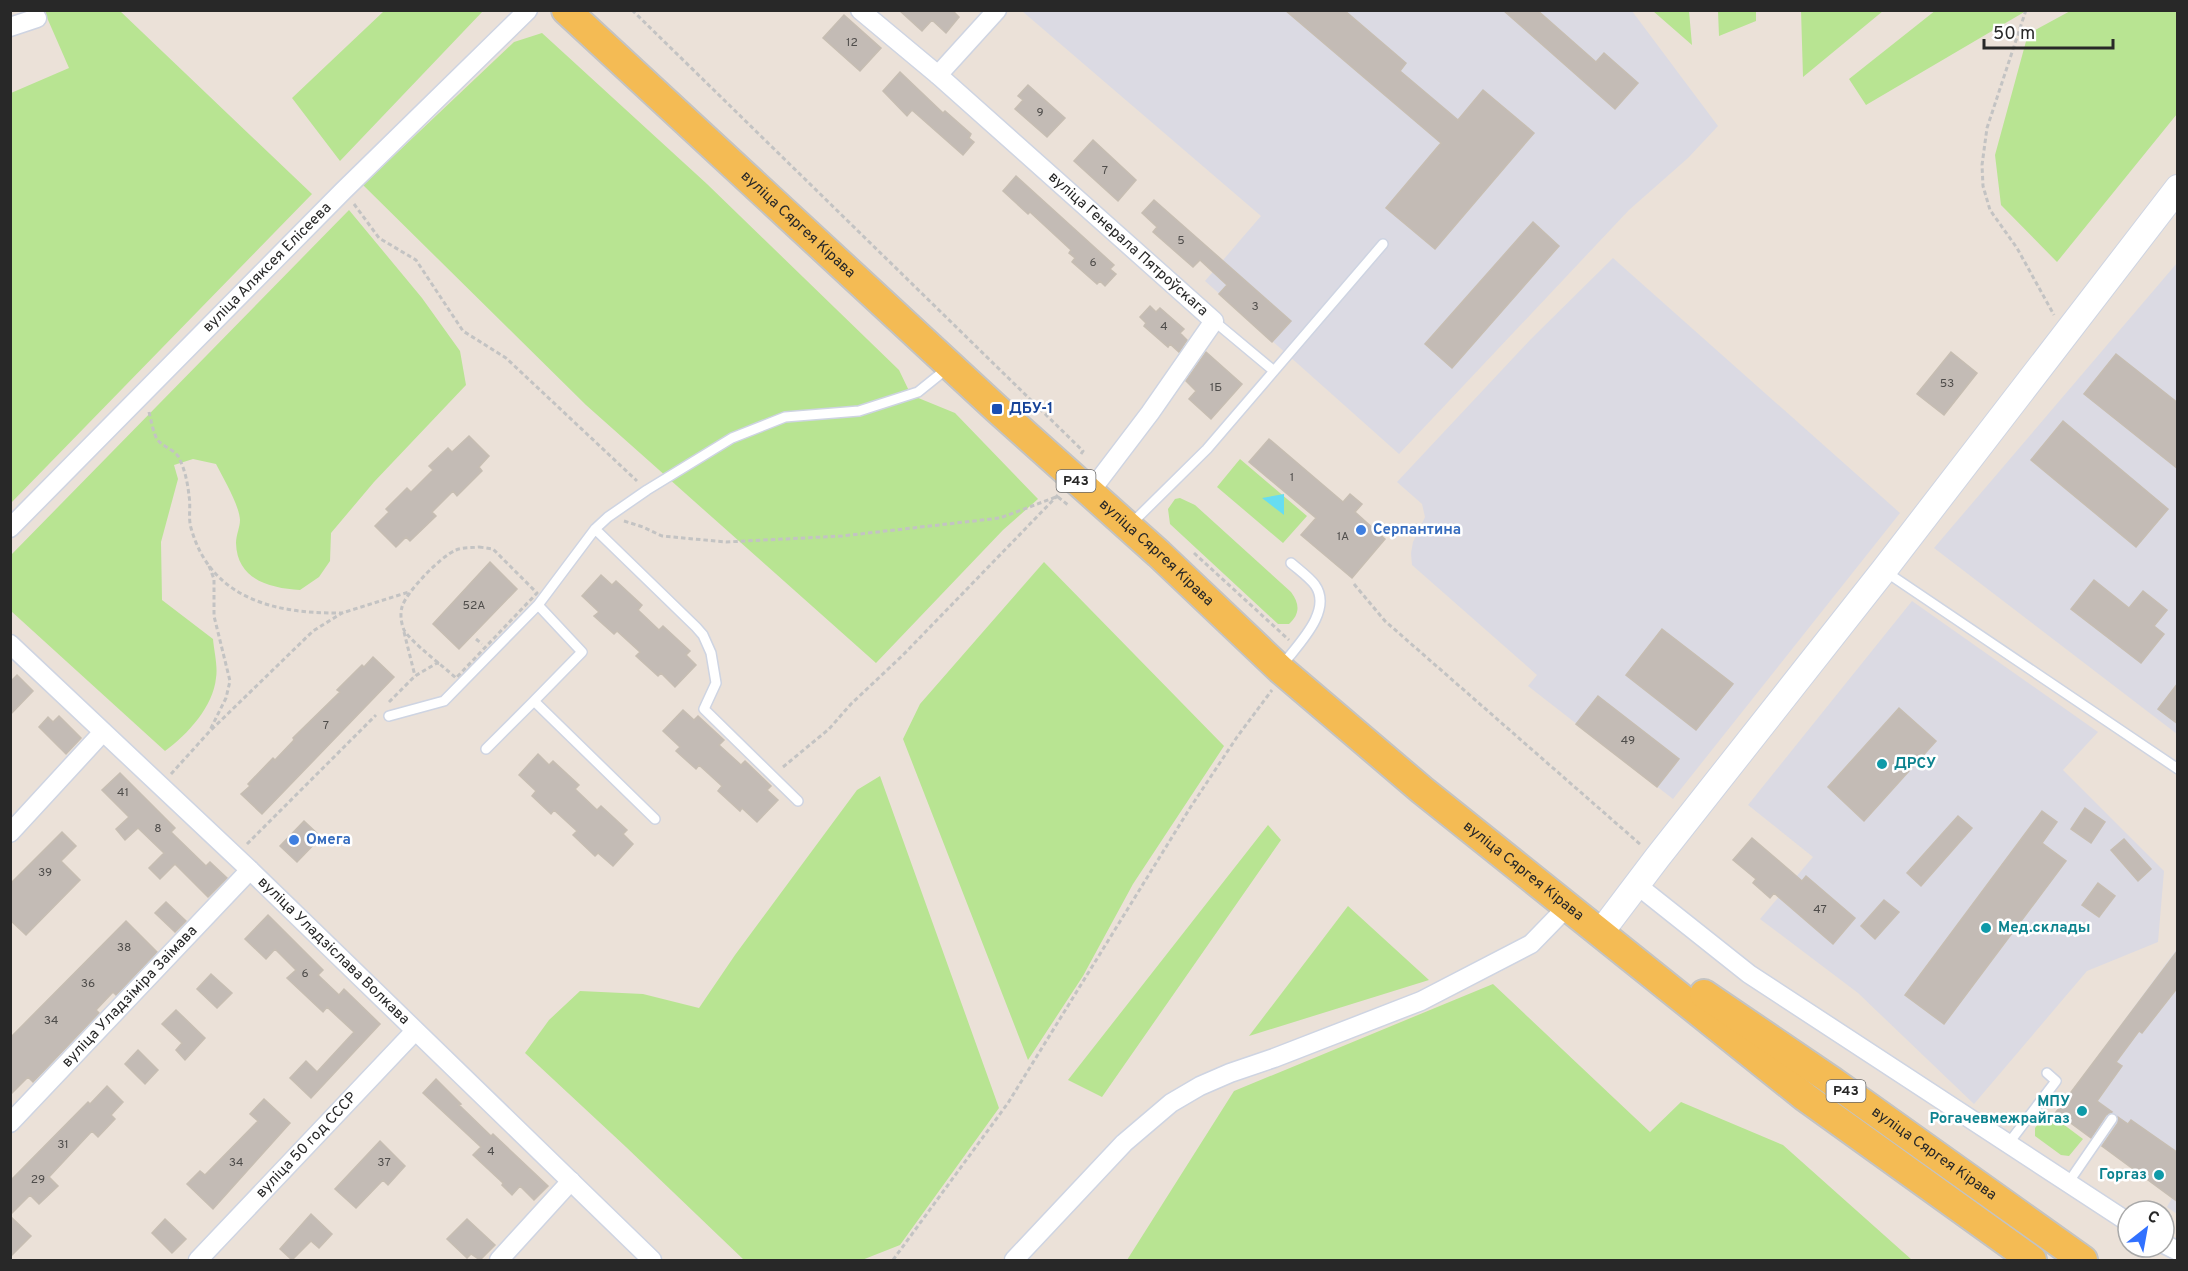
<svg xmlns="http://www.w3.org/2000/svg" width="2188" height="1271" font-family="Overpass,sans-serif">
	<rect width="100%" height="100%" fill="#ebe1d8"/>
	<!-- industrial -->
	<path fill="#dbdae3" d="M1022 11H1632L1718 126 1688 158 1629 210 1399 454 1205 281 1261 216Z
		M1613 258 1900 513 1673 799 1528 686 1537 675 1412 565 1411 553 1413 542 1425 517 1422 504 1397 482 1531 339Z
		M2177 263V734L1934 548Z
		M1912 601 2098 732 2063 770 2164 871 2158 942 2087 971 1974 1104 1858 993 1760 919 1813 857 1748 805Z
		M2177 949V1214L2167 1207 2172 1198 2056 1112Z"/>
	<!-- green -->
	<path fill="#b8e492" d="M49 10 120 11 312 194 11 503V93L69 68 45 13Z
		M1801 10H1883V11L1803 77Z
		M1936 10 2026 11 1866 105 1849 79Z
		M2072 10 2177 11V114L2057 262 2001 205 1995 155 2028 34Z
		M384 11H483L340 161 292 98Z
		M1653 11H1689L1692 45Z
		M1718 11H1756V21L1719 36Z
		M542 33 707 184 899 370 911 395 955 413 1038 499 1003 530 876 663 586 405 363 185 514 42Z
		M349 210 422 298 460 351 466 385 374 482 331 533 330 561 319 577 300 590C270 588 237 580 236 543 236 535 240 527 240 520 239 504 223 478 216 464L193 459 174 465 178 479 161 542 162 600 213 639C214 651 218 666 216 678 213 707 188 734 165 751L11 611V555Z
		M1240 459 1307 516 1283 543 1217 487Z
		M1180 498 1195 505 1291 592C1300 604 1300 614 1289 624H1278L1170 524 1168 509 1175 499Z
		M1044 562 1224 746 1133 884 1083 976 1028 1060 903 739 920 704Z
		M880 776 999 1108 900 1245 862 1260H744L626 1147 525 1053 549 1020 580 991 643 994 699 1008 735 955 857 790Z
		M1268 825 1281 840 1102 1097 1068 1080Z
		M1348 906 1429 980 1249 1036Z
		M1493 984 1650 1132 1681 1102 1783 1145 1912 1260H1127L1234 1091Z
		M2047 1112 2083 1139 2069 1156 2061 1155 2035 1136V1128Z"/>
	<!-- water -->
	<path fill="#67ddf1" d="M1284 494V515L1262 498Z"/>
	<!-- building -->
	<path fill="#c3bbb5" stroke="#c6bdb2" stroke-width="1.5" d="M899 10H952L959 17 946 33 932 20 922 31Z
		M1285 10H1344L1406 63 1400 71 1458 120 1483 90 1534 133 1435 249 1386 208 1441 143Z
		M1503 10H1537L1596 62 1604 53 1638 83 1615 109Z
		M844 15 881 48 860 71 823 38Z
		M900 72 943 113 945 111 971 134 969 138 974 142 963 155 912 110 907 116 883 91Z
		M1028 85 1065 118 1047 137 1015 109 1023 100 1018 96Z
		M1093 140 1136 180 1118 201 1074 161Z
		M1016 176 1114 265 1110 269 1116 274 1105 286 1100 281 1097 284 1072 262 1075 258 1069 253 1071 250 1030 212 1028 214 1003 191Z
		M1154 200 1291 321 1272 342 1219 294 1227 285 1200 260 1193 267 1153 232 1157 227 1142 213Z
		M1533 222 1559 246 1452 368 1425 344Z
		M1150 306 1156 312 1160 308 1184 329 1180 333 1187 340 1179 352 1170 344 1168 347 1144 326 1146 323 1140 317Z
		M1206 352 1242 384 1211 419 1189 399 1196 391 1186 381Z
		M1951 352 1977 373 1944 415 1917 394Z
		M2116 354 2178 403V469L2084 394Z
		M2063 421 2168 509 2136 547 2031 460Z
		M469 436 489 456 479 467 482 471 457 496 453 491 432 512 436 516 410 541 406 537 396 547 375 526 389 512 386 509 407 488 411 492 433 470 429 466 448 448 452 452Z
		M1269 439 1343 502 1350 494 1362 504 1355 512 1385 539 1352 578 1301 535 1316 518 1249 462Z
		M490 562 517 589 459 649 433 624Z
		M601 575 612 585 616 581 642 605 638 610 659 630 663 626 690 651 686 655 696 665 675 687 661 673 658 676 636 656 640 652 617 631 614 634 594 616 599 612 582 596Z
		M2094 580 2129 608 2143 591 2167 610 2154 626 2164 634 2141 663 2071 609Z
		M1662 629 1733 684 1696 730 1626 675Z
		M373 657 394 677 262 814 241 794 250 786 248 784 273 758 275 760 294 740 293 738 340 692 337 690 362 665 364 667Z
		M17 675 33 691 10 715V682Z
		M2178 683V724L2158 709Z
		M1598 696 1679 759 1657 787 1576 724Z
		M1899 708 1936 741 1864 821 1828 787Z
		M683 710 694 720 698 716 724 740 719 745 741 765 745 761 771 786 767 790 778 800 757 822 742 808 740 811 718 791 722 786 699 765 696 769 676 751 680 747 663 731Z
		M59 716 81 738 66 754 39 727 48 717 53 722Z
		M538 754 549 765 553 761 579 785 575 789 597 810 601 806 627 830 623 834 633 844 613 866 598 853 595 856 573 835 577 831 554 810 551 814 532 796 536 791 519 775Z
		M120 773 175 828 171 832 206 866 210 862 227 878 208 897 175 864 160 879 149 868 164 853 138 828 125 840 116 829 129 817 102 790Z
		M2085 808 2105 822 2091 843 2071 829Z
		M2042 811 2057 822 2042 843 2066 861 1944 1024 1905 995Z
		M1958 816 1972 828 1921 886 1907 873Z
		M304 821 321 837 297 862 280 846Z
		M62 832 76 846 61 861 80 880 26 935 10 920V884Z
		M1752 838 1802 881 1806 876 1855 918 1833 944 1774 893 1770 898 1753 883 1756 879 1733 860Z
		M2124 839 2151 869 2138 881 2111 850Z
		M2098 883 2115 896 2099 917 2082 905Z
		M1884 900 1899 912 1875 939 1861 926Z
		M166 902 186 921 175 932 155 913Z
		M268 915 323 970 318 975 339 995 344 989 380 1024 311 1098 290 1078 306 1061 317 1072 354 1032 327 1007 323 1012 287 978 296 970 275 949 266 959 245 939Z
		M126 921 157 952 116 995 113 992 96 1010 99 1013 33 1082 28 1077 10 1095V1038Z
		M2178 950V987L2142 1033 2139 1031 2116 1062 2122 1066 2097 1101 2112 1112 2106 1115 2091 1138 2056 1112Z
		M211 974 232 993 217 1008 197 989Z
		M176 1010 205 1038 185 1060 176 1050 182 1043 162 1024Z
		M138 1050 158 1070 145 1084 125 1064Z
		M436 1079 461 1104 459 1105 491 1136 493 1134 548 1186 534 1200 520 1186 512 1195 502 1185 503 1183 473 1155 481 1147 423 1093Z
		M107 1086 123 1102 111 1115 115 1119 98 1137 92 1131 49 1177 58 1186 39 1204 30 1195 10 1215V1181L88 1102 90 1104Z
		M264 1099 290 1123 213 1209 187 1184 200 1171 205 1175 258 1121 250 1114Z
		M2118 1117 2128 1124 2131 1120 2178 1153V1202L2102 1146 2118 1123Z
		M380 1141 405 1166 388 1185 383 1180 356 1208 335 1189Z
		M311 1214 332 1234 319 1248 311 1241 292 1260 280 1249Z
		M10 1216 31 1236 10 1257Z
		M165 1219 186 1239 172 1253 152 1233Z
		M467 1219 495 1245 480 1260 471 1254 467 1258 447 1239Z"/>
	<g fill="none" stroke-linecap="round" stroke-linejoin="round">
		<defs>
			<path id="lane" d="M1214 321 1274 371
				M1130 525 1207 449 1383 244
				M595 529 696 627 703 635 711 653 716 683 704 709 798 801
				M1886 572 2178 769
				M538 605 582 652 534 701 655 819
				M1281 667C1295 647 1334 612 1315 585 1309 577 1299 570 1291 563
				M389 716 444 701 538 605 595 529 608 517 647 490 732 438 785 417 859 411 918 392 949 367
				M486 749 534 701
				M2008 1144 2056 1081 2047 1073
				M2068 1183 2112 1119"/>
			<g id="street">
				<path id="s1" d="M860 10 938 75 1214 321 1150 413 1090 492"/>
				<path d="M10 27 37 18"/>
				<path d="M938 75 997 10"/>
				<path id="s2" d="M10 528 343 191 528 10"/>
				<path id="s3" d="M10 644 250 870 652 1260"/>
				<path d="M10 833 103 732"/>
				<path d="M1637 885 1749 974 2128 1222"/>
				<path id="s4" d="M10 1123 250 870"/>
				<path d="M2164 1244 2178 1251"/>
				<path id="s5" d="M198 1260 415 1031"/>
				<path d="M499 1260 571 1181"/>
				<path d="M1014 1260 1124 1143 1171 1103 1200 1086 1230 1073 1274 1058 1421 1001 1531 944 1568 906"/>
			</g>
			<path id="secondary" d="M1601 932 1657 858 1884 570 2178 188"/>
			<g id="primary">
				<path id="s6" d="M566 10 997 409 1159 554 1280 669 1422 790 1805 1097 2032 1260"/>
				<path id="s7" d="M1704 994 1832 1081 2083 1260"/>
			</g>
		</defs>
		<!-- lane casing -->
		<use href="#lane" stroke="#ced4e2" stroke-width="12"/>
		<!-- street casing -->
		<use href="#street" stroke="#ced4e2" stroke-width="21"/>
		<!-- secondary casing -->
		<use href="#secondary" stroke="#ced4e2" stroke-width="28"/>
		<!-- primary casing -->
		<use href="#primary" stroke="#c3c3c3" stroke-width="32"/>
		<!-- path -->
		<path stroke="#c3c3c3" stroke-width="3" stroke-dasharray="4.5 3" stroke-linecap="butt" d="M632 10 1083 451 1081 454
			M2026 10 1987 128 1982 165 1983 186 1990 210 2017 248 2054 315
			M354 204 379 238 416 260 463 331 506 358 637 481
			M149 412C151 420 153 432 157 439 162 447 177 450 180 460 185 470 188 485 189 496 191 506 188 518 191 528 211 600 277 614 342 613
			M1058 497 1068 505
			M624 521 643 527 662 536 726 542 842 536 1000 518 1056 497
			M479 547 493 549 537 593 456 678C442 665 413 644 404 630 401 623 400 614 402 607 406 592 441 556 456 550 463 547 471 548 479 547Z
			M1194 553 1289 640
			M209 566 214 579V616L230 681 226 698 210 730
			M1354 584 1385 621 1641 845
			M404 632 415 676
			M476 639 482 644
			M389 702 415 676 437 663 440 664
			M783 767 829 729 851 704 903 655 1059 494
			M171 774 209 732 313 631 342 613 409 592
			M247 844 376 715
			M893 1260 1008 1103 1190 808 1237 737 1272 690"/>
		<!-- lane -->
		<use href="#lane" stroke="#fff" stroke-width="9"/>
		<!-- street -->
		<use href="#street" stroke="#fff" stroke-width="18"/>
		<!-- secondary -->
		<use href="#secondary" stroke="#fff" stroke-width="26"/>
		<!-- primary -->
		<use href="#primary" stroke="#f4bb54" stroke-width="28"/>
	</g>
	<!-- markers -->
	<rect fill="#1a4fb4" stroke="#fff" stroke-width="2" x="991" y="403" width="12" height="12" rx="3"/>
	<g fill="#3f7fe0" stroke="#fff" stroke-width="2">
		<circle cx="1361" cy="530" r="6"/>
		<circle cx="294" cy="840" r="6"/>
	</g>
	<g fill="#0f9aa8" stroke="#fff" stroke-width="2">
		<circle cx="1882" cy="764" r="6"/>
		<circle cx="1986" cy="928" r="6"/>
		<circle cx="2082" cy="1111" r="6"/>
		<circle cx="2159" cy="1175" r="6"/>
	</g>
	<g text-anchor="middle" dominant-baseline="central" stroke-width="5" stroke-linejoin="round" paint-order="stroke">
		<!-- number labels -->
		<g font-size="12" fill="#4f4d4b">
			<text x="852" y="43">12</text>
			<text x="1040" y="113">9</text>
			<text x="1105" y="171">7</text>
			<text x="1181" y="241">5</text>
			<text x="1093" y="263">6</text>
			<text x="1255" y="307">3</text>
			<text x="1164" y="327">4</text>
			<text x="1947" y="384">53</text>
			<text x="1216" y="388">1Б</text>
			<text x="1292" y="478">1</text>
			<text x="1343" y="537">1А</text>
			<text x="474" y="606">52А</text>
			<text x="326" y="726">7</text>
			<text x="1628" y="741">49</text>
			<text x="123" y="793">41</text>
			<text x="158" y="829">8</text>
			<text x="45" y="873">39</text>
			<text x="1820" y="910">47</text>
			<text x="124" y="948">38</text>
			<text x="305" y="974">6</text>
			<text x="88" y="984">36</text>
			<text x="51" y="1021">34</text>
			<text x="63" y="1145">31</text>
			<text x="491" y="1152">4</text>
			<text x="236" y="1163">34</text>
			<text x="384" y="1163">37</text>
			<text x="38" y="1180">29</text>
		</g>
		<!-- shield labels -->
		<g fill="#fff" stroke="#686868" stroke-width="1.5">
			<rect x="1056.5" y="470" width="39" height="22" rx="4.5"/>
			<rect x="1826.5" y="1080" width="39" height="22" rx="4.5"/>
		</g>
		<g font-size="14" font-weight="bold" fill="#282828">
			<text x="1076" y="481">Р43</text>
			<text x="1846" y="1091">Р43</text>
		</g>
		<!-- street labels -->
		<g font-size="15" fill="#282828" stroke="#fff">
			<text stroke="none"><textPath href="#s6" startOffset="316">вуліца Сяргея Кірава</textPath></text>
			<text stroke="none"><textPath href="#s1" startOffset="356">вуліца Генерала Пятроўскага</textPath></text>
			<text stroke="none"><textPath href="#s2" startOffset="366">вуліца Аляксея Елісеева</textPath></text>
			<text stroke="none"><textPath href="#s6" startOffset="802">вуліца Сяргея Кірава</textPath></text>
			<text stroke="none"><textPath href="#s6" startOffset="1288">вуліца Сяргея Кірава</textPath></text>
			<text stroke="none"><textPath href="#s3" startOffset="446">вуліца Уладзіслава Волкава</textPath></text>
			<text stroke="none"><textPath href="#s4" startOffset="174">вуліца Уладзіміра Заімава</textPath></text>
			<text stroke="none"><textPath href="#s5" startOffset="158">вуліца 50 год СССР</textPath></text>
			<text stroke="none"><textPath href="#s7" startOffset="280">вуліца Сяргея Кірава</textPath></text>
		</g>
		<!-- transit labels -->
		<g font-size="15" font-weight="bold" fill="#164399" stroke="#fff" text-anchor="start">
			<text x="1009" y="409">ДБУ-1</text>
		</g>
		<!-- shop labels -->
		<g font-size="15" font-weight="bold" fill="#366cbe" stroke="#fff" text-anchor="start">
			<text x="1373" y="530">Серпантина</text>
			<text x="306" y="840">Омега</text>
		</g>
		<!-- culture labels -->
		<g font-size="15" font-weight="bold" fill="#0d838f" stroke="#fff" text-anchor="start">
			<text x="1894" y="764">ДРСУ</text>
			<text x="1998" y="928">Мед.склады</text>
			<text x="2070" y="1102" text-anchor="end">МПУ<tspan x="2070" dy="17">Рогачевмежрайгаз</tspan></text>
			<text x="2147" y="1175" text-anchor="end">Горгаз</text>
		</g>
	</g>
	<!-- border -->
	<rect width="2188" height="1271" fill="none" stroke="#282828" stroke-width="24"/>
	<!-- north arrow -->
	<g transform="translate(2146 1229) rotate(31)"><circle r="28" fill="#ffffff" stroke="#a9a9a9" stroke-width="1.5"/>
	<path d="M0-4.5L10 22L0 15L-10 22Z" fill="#3171ff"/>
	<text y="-9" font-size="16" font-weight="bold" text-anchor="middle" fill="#282828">С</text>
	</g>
	<!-- scale -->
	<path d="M1984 39v9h129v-9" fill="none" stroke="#282828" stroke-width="3"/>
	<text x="1993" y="39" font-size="18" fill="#282828" stroke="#ffffff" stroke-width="4.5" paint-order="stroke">50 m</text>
</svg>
